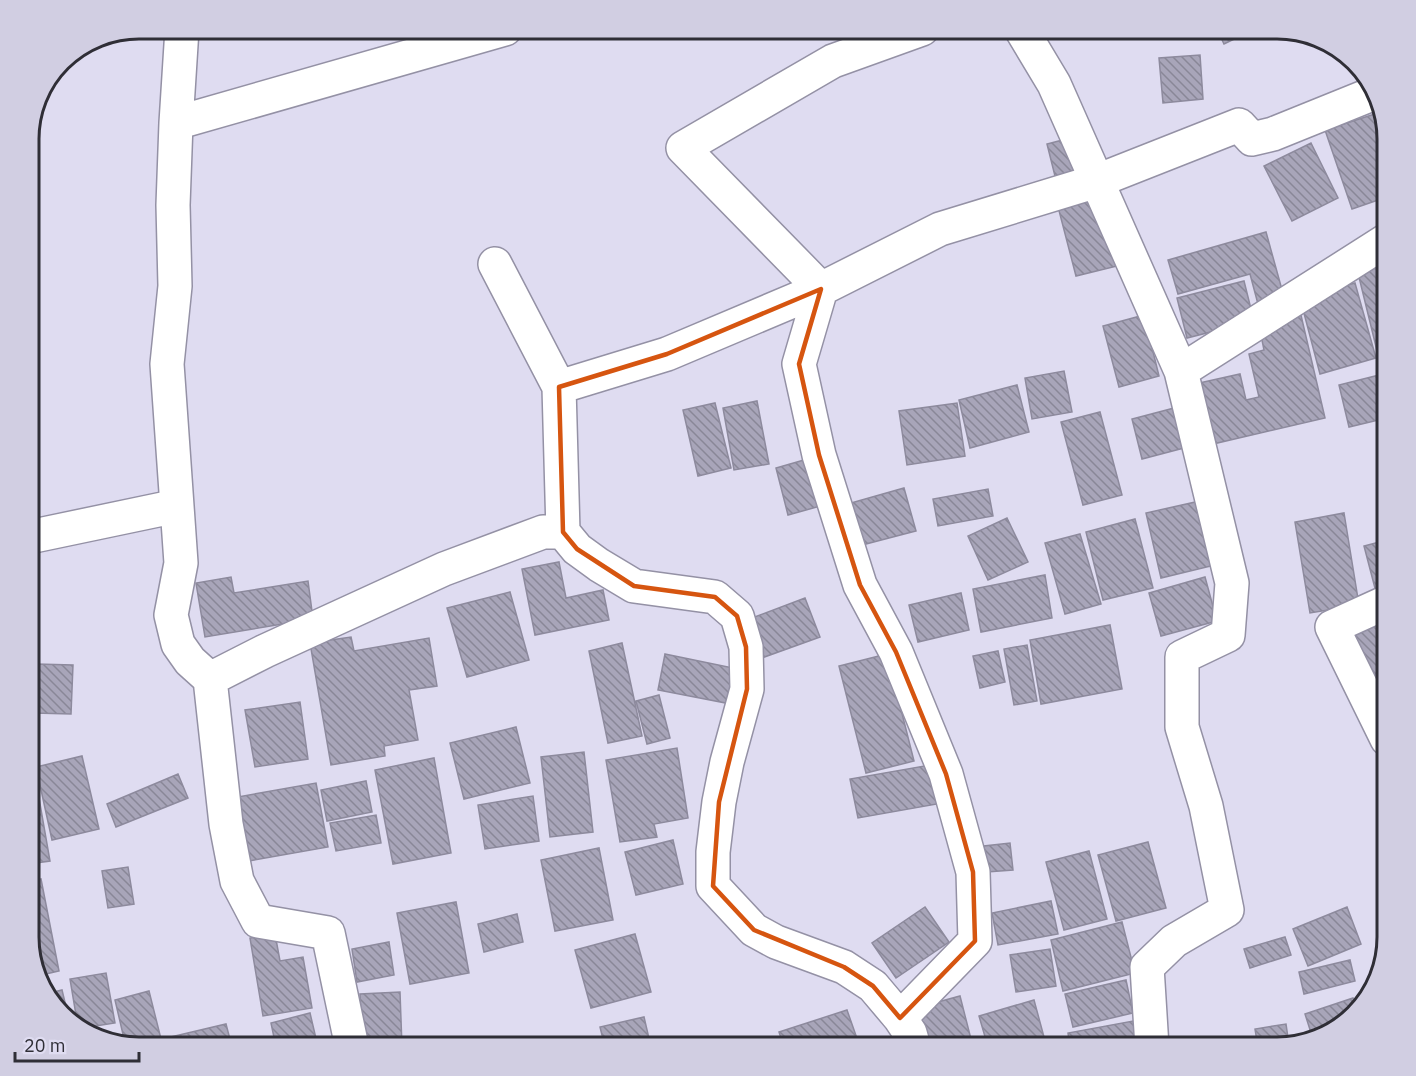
<svg xmlns="http://www.w3.org/2000/svg" width="1416" height="1076" font-family="'IBM Plex Sans',sans-serif">
	<defs>
		<pattern id="building-back-hatch" width="6" height="6" patternUnits="userSpaceOnUse" patternTransform="scale(1.5)"><rect width="6" height="6" fill="#a8a5b9"/><path d="M-1 5l2 2M0 0l6 6M5-1l2 2" fill="none" stroke="#898797"/></pattern>
	</defs>
	<rect width="100%" height="100%" fill="#dfdcf1"/>
	<!-- building -->
	<path fill="url(#building-back-hatch)" stroke="#8d8a9d" stroke-width="1.5" d="M1217 29H1255L1224 44Z
		M1200 55 1203 99 1163 103 1159 58Z
		M1352 61 1374 87 1368 90Z
		M1381 112 1387 138V197L1352 209 1325 130Z
		M1074 137 1085 181 1058 188 1047 144Z
		M1311 143 1338 198 1292 221 1264 166Z
		M1097 188 1117 266 1076 276 1056 199Z
		M1266 232 1284 297 1258 304 1250 274 1178 294 1168 260Z
		M1387 265V352L1378 355 1358 273Z
		M1244 281 1254 321 1187 338 1177 298Z
		M1355 283 1376 358 1320 374 1300 298Z
		M1300 311 1325 418 1213 444 1199 383 1240 374 1246 400 1259 397 1249 354 1264 350 1258 320Z
		M1144 315 1159 376 1119 387 1103 326Z
		M1064 371 1072 412 1032 419 1025 378Z
		M1387 373V418L1349 427 1339 385Z
		M1017 385 1029 432 970 448 959 400Z
		M757 401 769 464 734 470 723 408Z
		M715 403 731 468 698 476 683 410Z
		M957 403 965 456 907 465 899 411Z
		M1178 407 1188 447 1142 459 1132 419Z
		M1100 412 1122 495 1083 505 1061 422Z
		M811 458 824 505 788 515 776 468Z
		M904 488 916 531 862 545 851 503Z
		M988 489 993 516 938 526 933 499Z
		M1200 501 1215 565 1161 578 1146 513Z
		M1344 513 1359 605 1310 613 1295 522Z
		M1007 518 1028 562 988 580 968 536Z
		M1135 519 1153 588 1103 600 1086 532Z
		M1080 534 1101 604 1065 614 1045 543Z
		M1387 540V589L1376 592 1364 546Z
		M559 562 566 598 603 590 609 620 535 635 522 569Z
		M1045 575 1052 618 981 632 973 589Z
		M231 577 234 593 308 581 313 619 205 637 196 583Z
		M1205 577 1217 621 1161 636 1149 593Z
		M510 592 529 660 467 677 447 608Z
		M961 593 969 630 918 642 909 605Z
		M805 598 820 637 759 659 744 621Z
		M1380 621 1387 645V701L1375 705 1347 630Z
		M1110 625 1122 689 1041 704 1030 640Z
		M351 637 354 651 429 638 437 686 409 690 418 740 384 746 385 756 331 765 310 643Z
		M622 643 642 736 608 743 589 651Z
		M1027 645 1037 701 1014 705 1004 649Z
		M998 651 1005 682 980 688 973 656Z
		M665 654 738 669 731 704 658 690Z
		M887 654 914 761 866 773 839 666Z
		M36 664 73 665 71 714 34 713Z
		M659 695 670 738 647 744 636 701Z
		M300 702 308 759 255 767 245 710Z
		M516 727 530 783 464 799 450 743Z
		M677 748 688 818 654 824 657 837 620 842 606 760Z
		M584 752 593 832 550 837 541 757Z
		M82 756 99 829 52 840 36 767Z
		M434 758 451 853 393 864 375 770Z
		M930 765 937 804 858 818 850 779Z
		M178 774 188 798 116 827 107 804Z
		M36 781 50 861 29 864V782Z
		M366 781 372 812 327 821 321 790Z
		M316 783 328 847 243 862 232 798Z
		M533 796 539 841 485 849 478 805Z
		M376 815 381 843 336 851 330 823Z
		M673 840 683 884 636 895 625 852Z
		M1148 842 1166 908 1116 921 1098 855Z
		M1010 843 1013 870 987 872 984 846Z
		M599 848 613 920 555 931 541 860Z
		M1089 851 1107 919 1064 930 1046 862Z
		M128 867 134 904 108 908 102 871Z
		M41 879 59 971 37 976 29 944V882Z
		M1051 901 1058 934 998 945 992 913Z
		M456 902 469 973 410 984 397 913Z
		M925 907 949 942 896 978 872 943Z
		M1347 907 1361 944 1308 966 1293 929Z
		M517 914 523 942 484 952 478 924Z
		M1122 922 1135 973 1063 991 1051 940Z
		M275 934 280 961 303 957 312 1008 263 1016 250 938Z
		M635 934 651 992 591 1008 575 950Z
		M1285 937 1291 955 1250 968 1244 949Z
		M389 942 394 975 357 982 352 949Z
		M1050 949 1056 986 1016 992 1010 955Z
		M1350 960 1355 981 1304 994 1299 972Z
		M106 973 115 1023 83 1028 78 1027 70 979Z
		M1126 980 1133 1013 1073 1027 1065 994Z
		M62 990 70 1023 46 994Z
		M149 991 163 1047H138L125 1043 115 1000Z
		M400 992 402 1047H362L360 994Z
		M960 996 973 1047H922L912 1009Z
		M1353 998 1358 1010 1326 1036 1313 1039 1305 1014Z
		M1034 1000 1044 1037 1006 1047H988L979 1016Z
		M847 1010 860 1047H784L779 1032Z
		M310 1013 318 1047H276L271 1023Z
		M644 1017 651 1047H605L600 1027Z
		M1133 1021 1138 1047H1070L1068 1033Z
		M226 1024 232 1047H164L162 1039Z
		M1286 1024 1289 1045 1277 1048 1258 1047 1255 1029Z"/>
	<g fill="none" stroke-linecap="round" stroke-linejoin="round">
		<defs>
			<path id="minor" d="M182 29 176 123 173 205 175 286 167 364 181 563 171 615 178 644 190 661 210 679 265 651 444 569 543 532H563L577 549 599 565 634 586 715 597 737 616 746 647 747 689 727 762 719 802 713 852V886L754 930 776 942 844 967 873 986 900 1018 910 1033 914 1047
				M1021 29 1054 84 1181 371 1387 240
				M176 123 505 29
				M495 264 559 387 563 532
				M559 387 667 354 821 289 683 148 833 61 922 29
				M29 537 177 506
				M1387 602 1332 627 1387 739
				M210 679 226 824 237 881 258 921 328 933 352 1047
				M900 1018 975 941 973 872 946 774 896 652 860 585 819 455 799 364 821 289 940 229 1097 181 1239 125 1252 139 1273 134 1377 92
				M1152 1047 1147 967 1174 941 1227 910 1206 806 1182 727V657L1228 635 1232 583 1181 371"/>
		</defs>
		<!-- minor casing -->
		<use href="#minor" stroke="#9491a5" stroke-width="36"/>
		<!-- minor -->
		<use href="#minor" stroke="#fff" stroke-width="33"/>
	</g>
	<!-- marked area -->
	<path fill="none" stroke="#d65510" stroke-width="4.5" stroke-linejoin="round" d="M821 289 799 364 819 455 860 585 896 652 946 774 973 872 975 941 900 1018 873 986 844 967 754 930 713 886 719 802 747 689 746 647 737 616 715 597 634 586 577 549 563 532 559 387 667 354Z"/>
	<!-- crop -->
	<path d="M0 0H1416V1076H0ZM139 39H1277A100 100 0 0 1 1377 139V937A100 100 0 0 1 1277 1037H139A100 100 0 0 1 39 937V139A100 100 0 0 1 139 39Z" fill="#d1cee2" fill-rule="evenodd"/>
	<path fill="none" stroke="#2f2e36" stroke-width="3" d="M139 39H1277A100 100 0 0 1 1377 139V937A100 100 0 0 1 1277 1037H139A100 100 0 0 1 39 937V139A100 100 0 0 1 139 39Z"/>
	<!-- scale -->
	<path d="M15 1052v9h124v-9" fill="none" stroke="#2f2e36" stroke-width="3"/>
	<text x="24" y="1052" font-size="18" fill="#2f2e36" stroke="#dfdcf1" stroke-width="4.5" paint-order="stroke">20 m</text>
</svg>
